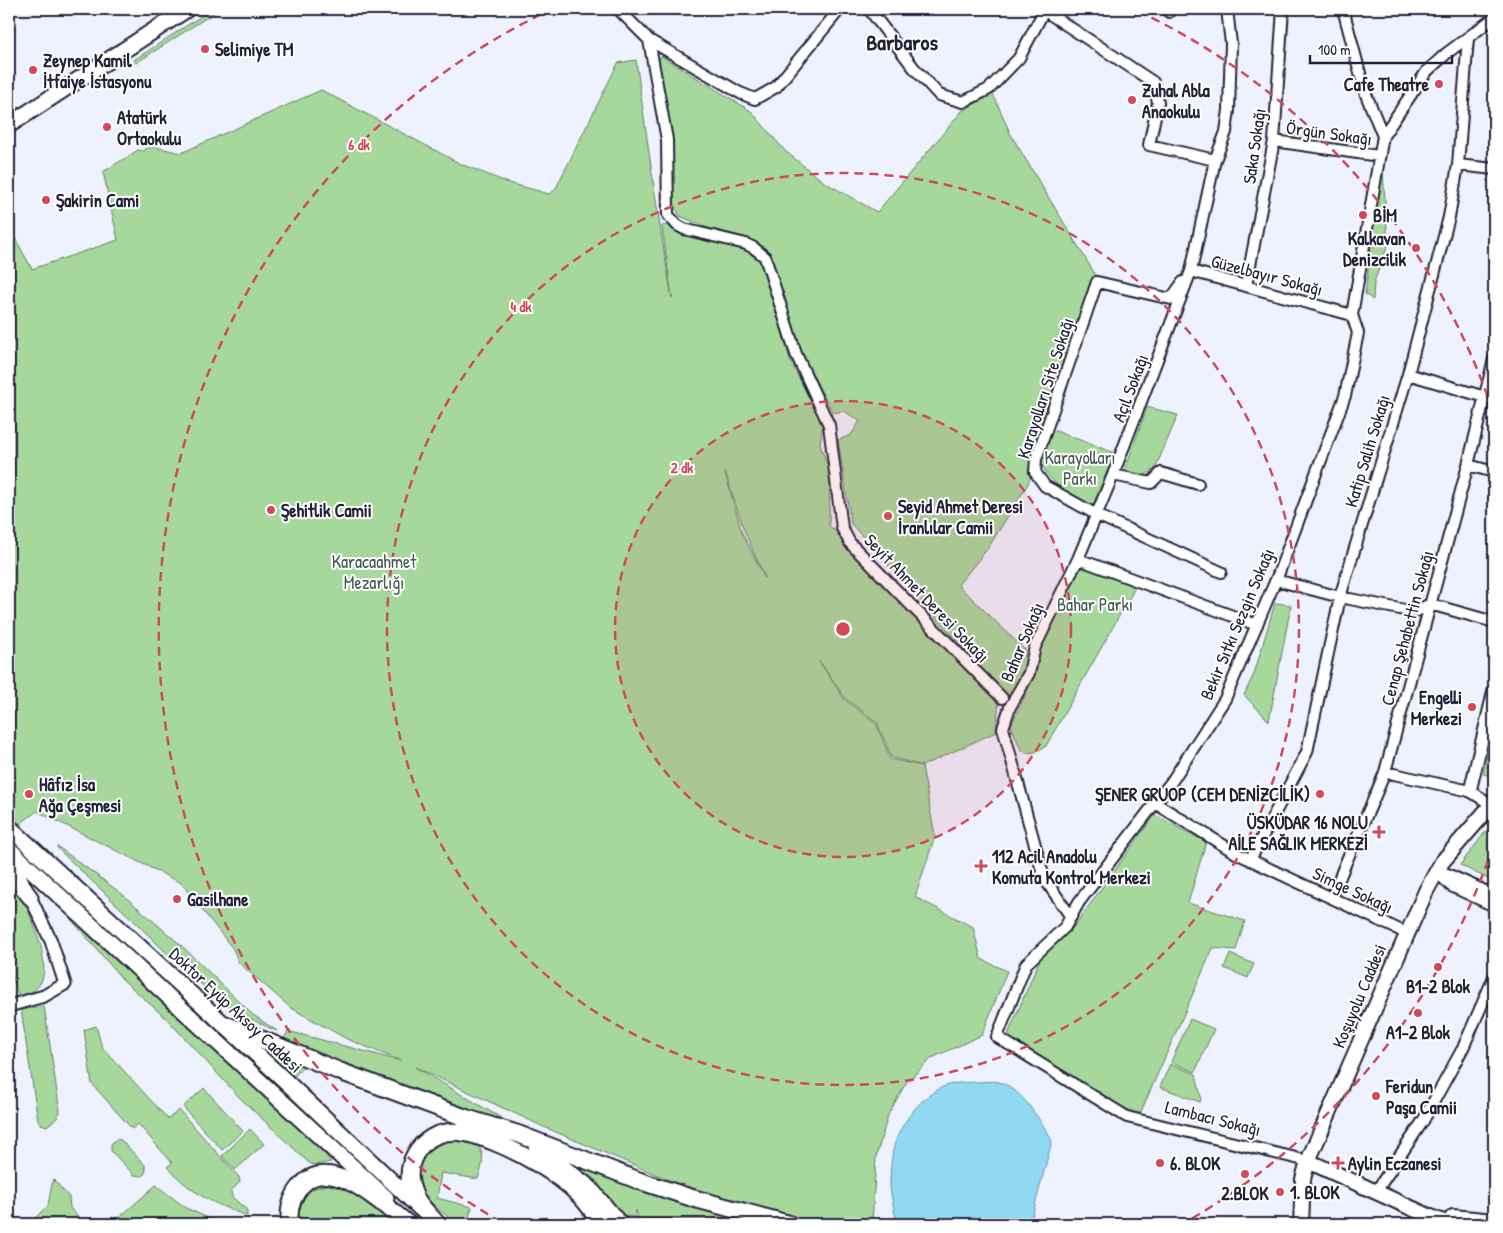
<svg xmlns="http://www.w3.org/2000/svg" width="1503" height="1233" font-family="'Patrick Hand',sans-serif">
	<rect width="100%" height="100%" fill="#eef2fe"/>
	<filter id="ink" filterUnits="userSpaceOnUse"><feTurbulence type="fractalNoise" baseFrequency=".02" numOctaves="2"/><feDisplacementMap in="SourceGraphic" scale="10" xChannelSelector="R" yChannelSelector="G"/><feConvolveMatrix kernelMatrix="1 2 1 2 8 2 1 2 1" color-interpolation-filters="sRGB"/></filter>
	<g filter="url(#ink)">
		<!-- green -->
		<path fill="#a5d89a" stroke="#647d6a" fill-rule="evenodd" d="M212 9H220L136 63 134 60Z
			M661 56 751 111 785 151 824 182 877 212 962 111 993 94 1011 135 1096 276 1028 484 988 548 958 585 1025 650V673L1008 698 851 524 838 440 851 435 860 421 844 411 833 413 801 354 769 252 747 238 708 228 680 216 671 201 672 138 657 61Z
			M636 60C647 139 658 219 672 298L662 226 671 224 743 246 762 261 790 360 823 426 820 444 830 473 829 525 999 700 996 732 922 766 891 757 877 722 846 699 819 661 845 700 876 723 890 759 922 766 935 836 915 897 973 927 981 959 1007 971 982 1035 932 1058 906 1083 888 1115 876 1157 872 1224H811L681 1185 544 1127 415 1067 513 1125 510 1127 283 1041 288 1031 401 1061 347 1039 291 1008 239 963 233 949 181 883 37 811 20 824 9 813V227L32 269 118 240 103 172 138 150 142 151 152 146 181 153 321 90 461 164 506 182 549 194 555 190 618 63ZM725 472 744 530 765 578 742 533Z
			M1382 157 1388 245 1374 282 1373 300 1365 294Z
			M1147 407 1178 415 1155 469 1142 477 1124 473Z
			M1053 430 1115 453 1092 507C1073 495 1050 486 1041 463Z
			M1082 565 1136 586 1046 746 1035 752 1025 753 1020 748 1011 725 1037 670 1041 649Z
			M1275 603 1291 605 1269 721 1244 695 1254 674Z
			M1494 721V776L1483 774Z
			M1155 815 1206 842 1188 903 1245 921 1236 950 1213 948 1140 1114 1124 1108 1006 1039 1040 959 1072 929Z
			M1494 825V882L1460 865 1486 831Z
			M57 846 122 894 182 946 252 1014 277 1031C219 1008 177 963 133 920 108 896 83 873 58 849Z
			M9 877C24 897 53 958 41 982 37 990 31 992 23 996L18 994 9 966Z
			M56 896 320 1148 331 1162 314 1165 309 1163 239 1097 167 1019 123 980 58 904Z
			M1230 954 1254 964 1248 978 1224 968Z
			M44 1006 60 1112 57 1118 47 1126 41 1124 38 1120 21 1010Z
			M1190 1019 1214 1029 1195 1072 1171 1062Z
			M96 1026 102 1047 168 1119 179 1110 239 1177 240 1182 231 1191 232 1197 247 1210V1216C212 1203 194 1195 167 1167L172 1163 138 1124 132 1129 92 1084 84 1030Z
			M246 1036 304 1065 294 1077Z
			M1170 1064 1196 1074 1201 1097 1200 1102 1160 1087Z
			M204 1088 243 1131 222 1150 183 1107Z
			M250 1129 264 1144 235 1170 222 1156Z
			M446 1137 475 1141C486 1154 483 1164 478 1179L441 1173 437 1198 472 1207 467 1224H457C444 1213 417 1196 417 1176 417 1169 420 1160 422 1153Z
			M116 1139 121 1140 145 1165 146 1171 143 1176 134 1175 111 1151V1144Z
			M570 1161 771 1224H744L718 1220 638 1219 636 1210 635 1217 625 1216Z
			M53 1179 69 1197 70 1208 84 1224H29L48 1205Z
			M332 1184 354 1194 393 1224H300C294 1196 308 1188 332 1184Z
			M156 1185 186 1208 221 1224H112Z"/>
		<!-- water -->
		<path fill="#90d9f1" stroke="#6490a8" d="M975 1082C983 1082 995 1080 1002 1083 1021 1089 1044 1125 1052 1141L1030 1224H897C895 1212 891 1198 890 1186 890 1173 891 1156 895 1143 903 1119 926 1090 952 1084 959 1082 968 1083 975 1082Z"/>
		<g fill="none" stroke-linecap="round" stroke-linejoin="round">
			<defs>
				<path id="minor" d="M618 9 649 40 667 140 668 215 677 225 684 229 746 244 754 248 765 257 796 354 829 425 842 528 850 543 1002 698
					M869 9 914 68 939 95 963 102 989 89 1019 58 1045 9
					M1042 9 1153 82 1158 102 1149 145 1215 160
					M1169 9V12
					M1343 9 1365 92 1383 136
					M649 40 740 93 755 99 776 87 840 9
					M1274 141 1379 156
					M1458 165 1494 169
					M1191 271 1352 315
					M1183 282 1171 299 1097 282 1036 459 1035 472 1045 486 1097 515 1221 572
					M1246 286 1274 141 1283 9
					M1408 374 1485 397
					M1468 465 1494 472
					M1113 475 1151 483 1161 473 1198 484
					M1078 559 1257 625
					M1276 580 1340 597 1415 612 1430 604 1494 622
					M1385 772 1470 791 1492 805
					M1155 803 1236 853 1406 933
					M1250 860 1307 752 1340 597 1408 374 1449 217 1458 165 1468 38
					M1437 872 1451 886 1494 906
					M1438 872 1447 874 1494 895
					M1332 898C1347 855 1368 815 1385 772L1468 465 1494 359
					M1071 917 1044 878 1003 728 1010 707 1029 673 1035 647 1078 559 1113 475 1191 271 1215 160 1226 132 1229 110 1231 44 1227 9
					M1308 1161 1127 1117 997 1037 1026 964 1065 927 1079 902 1172 781 1225 699 1278 575 1345 396 1358 333 1352 315 1383 136 1427 71 1447 53 1494 18
					M1375 1193 1423 1121 1463 1048 1494 977"/>
				<path id="tertiary" d="M1470 791 1494 690
					M9 852 51 941 65 984 44 996 9 1006"/>
				<path id="secondary" d="M1308 1161 1431 1217 1446 1223 1463 1224
					M1453 1217 1494 1221
					M1301 1224 1303 1179 1308 1161 1426 891 1442 862 1494 802"/>
				<path id="primary" d="M9 125 187 9
					M9 827 279 1075 421 1209
					M9 849 386 1198
					M9 870 30 897"/>
				<path id="trunk" d="M224 1024 339 1071 466 1118 518 1134 640 1181 692 1198 789 1224
					M537 1148 588 1187 619 1224
					M290 1224C288 1209 292 1196 302 1185 331 1153 385 1206 408 1224
					M437 1224C430 1215 418 1205 414 1194 399 1162 425 1128 460 1132 499 1137 589 1185 598 1224
					M1437 1224 1446 1223"/>
			</defs>
			<!-- minor casing -->
			<use href="#minor" stroke="#22223b" stroke-width="14"/>
			<!-- tertiary casing -->
			<use href="#tertiary" stroke="#22223b" stroke-width="15"/>
			<!-- secondary casing -->
			<use href="#secondary" stroke="#22223b" stroke-width="18"/>
			<!-- primary casing -->
			<use href="#primary" stroke="#22223b" stroke-width="19"/>
			<!-- trunk casing -->
			<use href="#trunk" stroke="#22223b" stroke-width="20"/>
			<!-- minor -->
			<use href="#minor" stroke="#fff" stroke-width="10"/>
			<!-- tertiary -->
			<use href="#tertiary" stroke="#fff" stroke-width="11"/>
			<!-- secondary -->
			<use href="#secondary" stroke="#fff" stroke-width="14"/>
			<!-- primary -->
			<use href="#primary" stroke="#fff" stroke-width="15"/>
			<!-- trunk -->
			<use href="#trunk" stroke="#fff" stroke-width="16"/>
		</g>
	</g>
	<!-- distance rings -->
	<circle cx="843" cy="629" r="228" fill="#d1495b" fill-opacity=".12"/>
	<g fill="none" stroke="#d1495b" stroke-width="2.5" stroke-dasharray="9 6">
		<circle cx="843" cy="629" r="228"/>
		<circle cx="843" cy="629" r="456"/>
		<path d="M1493 846A685 685 0 0 1 1186 1222M501 1222A685 685 0 0 1 548 11M1138 11A685 685 0 0 1 1493 412"/>
	</g>
	<!-- markers -->
	<g fill="#d1495b" stroke="#fff" stroke-width="2">
		<circle cx="205" cy="49" r="5"/>
		<circle cx="33" cy="70" r="5"/>
		<circle cx="1439" cy="84" r="5"/>
		<circle cx="1132" cy="100" r="5"/>
		<circle cx="107" cy="127" r="5"/>
		<circle cx="46" cy="200" r="5"/>
		<circle cx="1363" cy="215" r="5"/>
		<circle cx="1416" cy="248" r="5"/>
		<circle cx="271" cy="510" r="5"/>
		<circle cx="888" cy="516" r="5"/>
		<circle cx="1472" cy="707" r="5"/>
		<circle cx="29" cy="794" r="5"/>
		<circle cx="1320" cy="794" r="5"/>
		<path d="M1376.5 824.5h5v5h5v5h-5v5h-5v-5h-5v-5h5z"/>
		<path d="M978.5 858.5h5v5h5v5h-5v5h-5v-5h-5v-5h5z"/>
		<circle cx="177" cy="899" r="5"/>
		<circle cx="1438" cy="967" r="5"/>
		<circle cx="1418" cy="1013" r="5"/>
		<circle cx="1376" cy="1096" r="5"/>
		<circle cx="1160" cy="1163" r="5"/>
		<path d="M1335.5 1155.5h5v5h5v5h-5v5h-5v-5h-5v-5h5z"/>
		<circle cx="1245" cy="1174" r="5"/>
		<circle cx="1280" cy="1192" r="5"/>
	</g>
	<g text-anchor="middle" dominant-baseline="central" stroke-width="4" stroke-linejoin="round" paint-order="stroke">
		<!-- poi labels -->
		<g font-size="18" font-weight="bold" fill="#22223b" stroke="#fff" text-anchor="start">
			<text x="215" y="49">Selimiye TM</text>
			<text x="43" y="60">Zeynep Kamil<tspan x="43" dy="21">İtfaiye İstasyonu</tspan></text>
			<text x="1429" y="84" text-anchor="end">Cafe Theatre</text>
			<text x="1142" y="90">Zuhal Abla<tspan x="1142" dy="21">Anaokulu</tspan></text>
			<text x="117" y="117">Atatürk<tspan x="117" dy="21">Ortaokulu</tspan></text>
			<text x="56" y="200">Şakirin Cami</text>
			<text x="1373" y="215">BİM</text>
			<text x="1406" y="238" text-anchor="end">Kalkavan<tspan x="1406" dy="21">Denizcilik</tspan></text>
			<text x="898" y="506">Seyid Ahmet Deresi<tspan x="898" dy="21">İranlılar Camii</tspan></text>
			<text x="281" y="510">Şehitlik Camii</text>
			<text x="1462" y="697" text-anchor="end">Engelli<tspan x="1462" dy="21">Merkezi</tspan></text>
			<text x="39" y="784">Hâfız İsa<tspan x="39" dy="21">Ağa Çeşmesi</tspan></text>
			<text x="1310" y="794" text-anchor="end">ŞENER GRUOP (CEM DENİZCİLİK)</text>
			<text x="1368" y="822" text-anchor="end">ÜSKÜDAR 16 NOLU<tspan x="1368" dy="21">AİLE SAĞLIK MERKEZİ</tspan></text>
			<text x="992" y="856">112 Acil Anadolu<tspan x="992" dy="21">Komuta Kontrol Merkezi</tspan></text>
			<text x="187" y="899">Gasilhane</text>
			<text x="1438" y="986" text-anchor="middle">B1-2 Blok</text>
			<text x="1418" y="1032" text-anchor="middle">A1-2 Blok</text>
			<text x="1386" y="1086">Feridun<tspan x="1386" dy="21">Paşa Camii</tspan></text>
			<text x="1170" y="1163">6. BLOK</text>
			<text x="1348" y="1163">Aylin Eczanesi</text>
			<text x="1290" y="1192">1. BLOK</text>
			<text x="1245" y="1193" text-anchor="middle">2.BLOK</text>
		</g>
		<!-- street labels -->
		<g font-size="18" fill="#22223b" stroke="#fff">
			<text transform="translate(1329 133) rotate(8)">Örgün Sokağı</text>
			<text transform="translate(1254 146) rotate(-82)">Saka Sokağı</text>
			<text transform="translate(1267 275) rotate(15)">Güzelbayır Sokağı</text>
			<text transform="translate(1045 388) rotate(-72)">Karayolları Site Sokağı</text>
			<text transform="translate(1130 388) rotate(-69)">Açıl Sokağı</text>
			<text transform="translate(1367 451) rotate(-73)">Katip Salih Sokağı</text>
			<text transform="translate(927 598) rotate(46)">Seyit Ahmet Deresi Sokağı</text>
			<text transform="translate(1237 624) rotate(-67)">Bekir Sıtkı Sezgin Sokağı</text>
			<text transform="translate(1407 628) rotate(-75)">Cenap Şehabettin Sokağı</text>
			<text transform="translate(1022 642) rotate(-67)">Bahar Sokağı</text>
			<text transform="translate(1353 890) rotate(25)">Simge Sokağı</text>
			<text transform="translate(1359 996) rotate(-67)">Koşuyolu Caddesi</text>
			<text transform="translate(236 1010) rotate(43)">Doktor Eyüp Aksoy Caddesi</text>
			<text transform="translate(1213 1118) rotate(14)">Lambacı Sokağı</text>
		</g>
		<!-- park labels -->
		<g font-size="18" fill="#495958" stroke="#fff">
			<text x="1080" y="457">Karayolları<tspan x="1080" dy="21">Parkı</tspan></text>
			<text x="374" y="561">Karacaahmet<tspan x="374" dy="21">Mezarlığı</tspan></text>
			<text x="1095" y="604">Bahar Parkı</text>
		</g>
		<!-- district labels -->
		<g font-size="22" font-weight="bold" fill="#22223b" stroke="#fff">
			<text x="902" y="42">Barbaros</text>
		</g>
	</g>
	<circle cx="843" cy="629" r="8" fill="#d1495b" stroke="#fff" stroke-width="2.5"/>
	<g font-size="15" text-anchor="middle" font-weight="bold" fill="#d1495b" stroke="#fff" stroke-width="4" stroke-linejoin="round" paint-order="stroke">
		<text x="359" y="150">6 dk</text>
		<text x="521" y="312">4 dk</text>
		<text x="682" y="473">2 dk</text>
	</g>
	<!-- margin -->
	<rect width="1503" height="1233" fill="none" stroke="#fff" stroke-width="30"/>
	<rect x="15" y="15" width="1473" height="1203" fill="none" stroke="#22223b" stroke-width="2" filter="url(#ink)"/>
	<!-- scale -->
	<path d="M1310 55v8h142v-8" fill="none" stroke="#22223b" stroke-width="2.5"/>
	<text x="1318" y="55" font-size="15" fill="#22223b" stroke="#ffffff" stroke-width="4" paint-order="stroke">100 m</text>
</svg>
